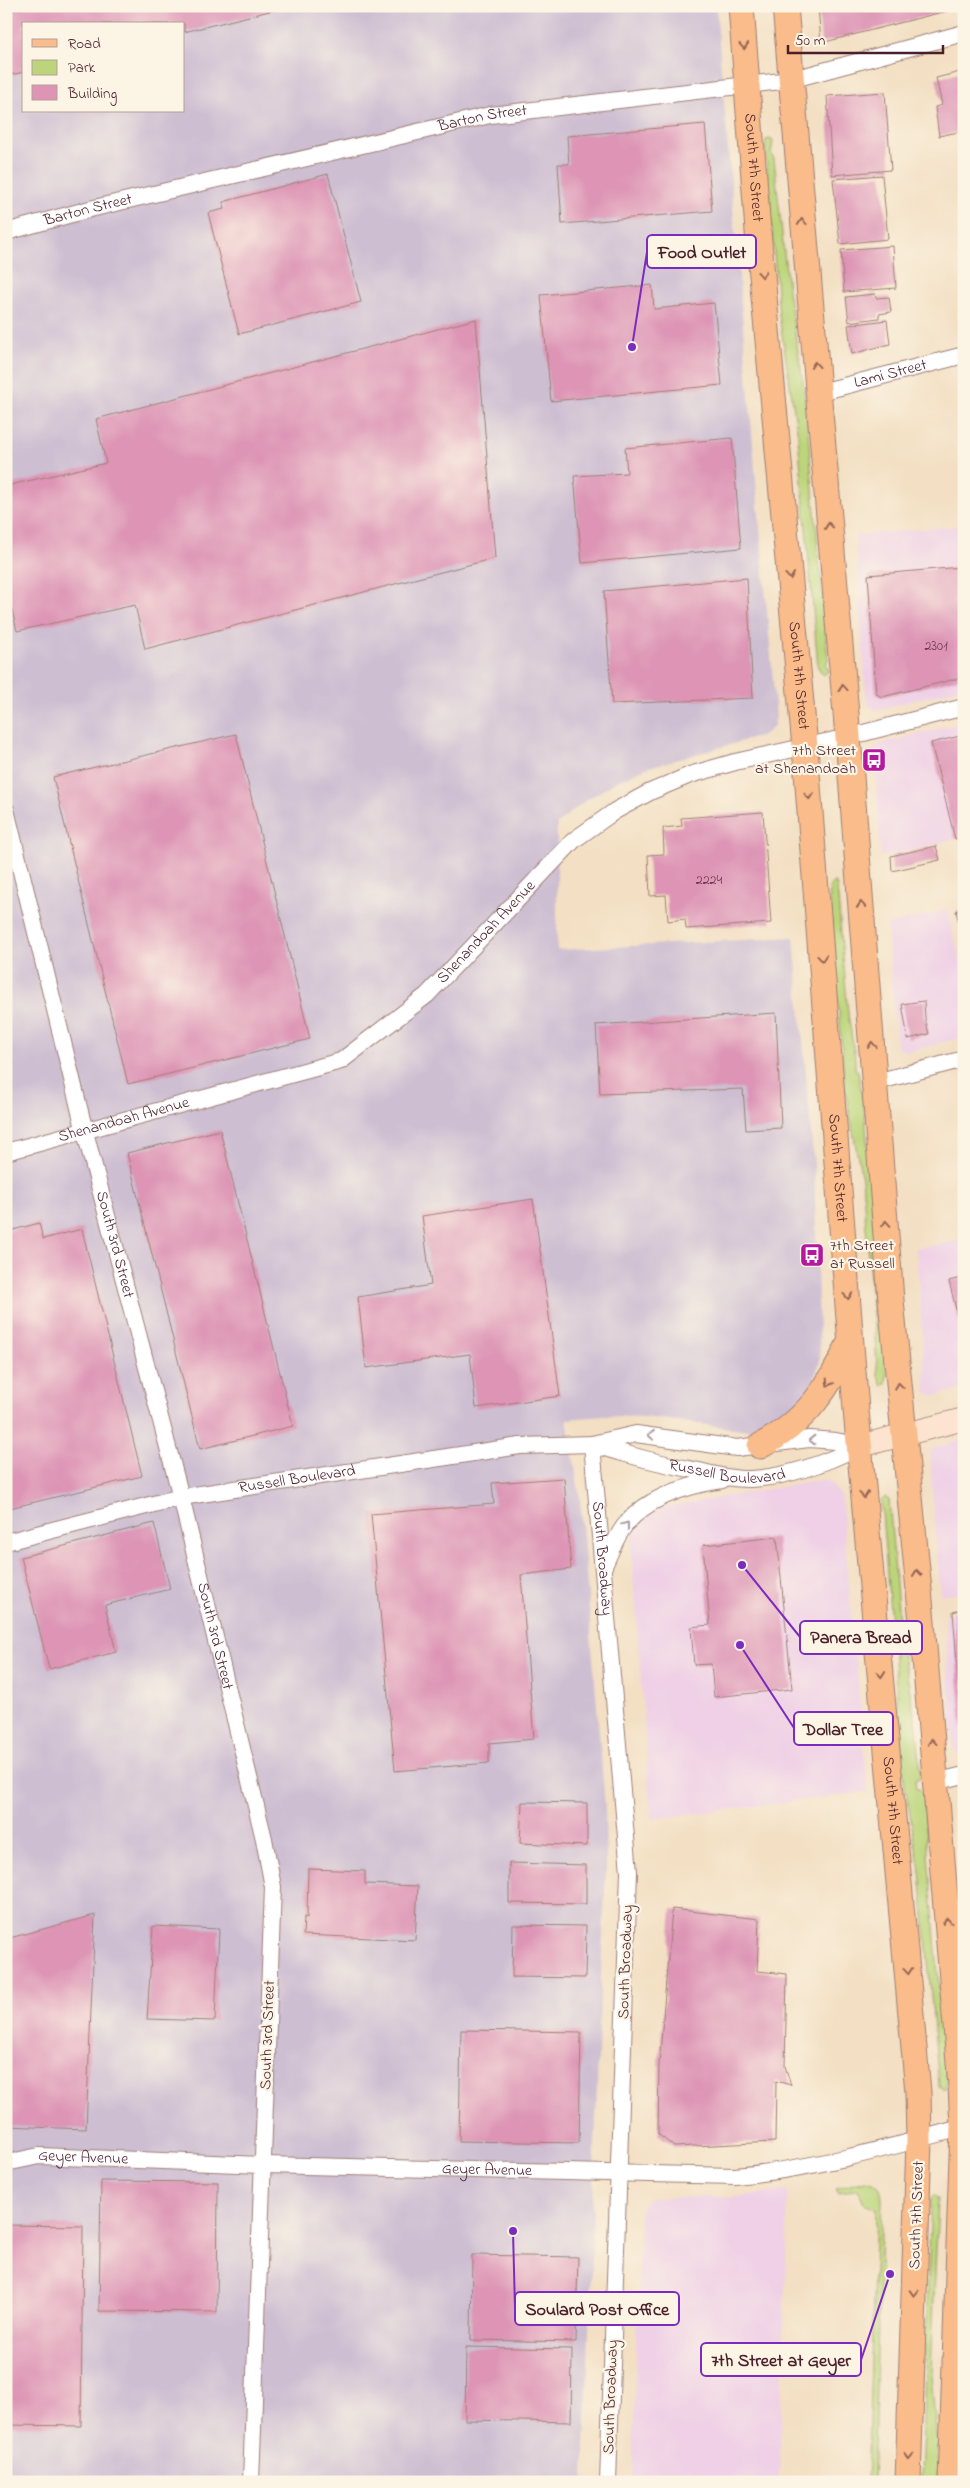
<svg xmlns="http://www.w3.org/2000/svg" width="970" height="2488" font-family="'Indie Flower',sans-serif">
	<rect width="100%" height="100%" fill="#fcf5e5"/>
	<filter id="ink" filterUnits="userSpaceOnUse"><feTurbulence type="fractalNoise" baseFrequency=".02" numOctaves="2"/><feDisplacementMap in="SourceGraphic" scale="10" xChannelSelector="R" yChannelSelector="G"/><feConvolveMatrix kernelMatrix="1 2 1 2 8 2 1 2 1" color-interpolation-filters="sRGB"/></filter>
	<filter id="wash" filterUnits="userSpaceOnUse"><feTurbulence type="fractalNoise" baseFrequency=".0096" numOctaves="4" result="noise"/><feDisplacementMap in="SourceGraphic" scale="20" xChannelSelector="R" yChannelSelector="G"/><feGaussianBlur stdDeviation="1.12" result="paint"/><feColorMatrix in="noise" values="0 0 0 0 0 0 0 0 0 0 0 0 0 0 0 0 0 1.4 0 .05"/><feComposite in="paint" operator="in"/></filter>
	<g filter="url(#wash)">
		<rect width="100%" height="100%" fill="#f3dfc3"/>
		<!-- built -->
		<path fill="#efd0e6" d="M959 526 964 579V687L878 710 873 709 868 705 866 696 855 535Z
			M964 722V837L881 857 874 748 879 744Z
			M947 910 964 976V1037L907 1052 897 1047 887 925Z
			M964 1240V1389L932 1396 926 1392 916 1248Z
			M964 1439V1592L940 1595 930 1459 931 1451 936 1447Z
			M821 1480H827L833 1486 840 1495 842 1508 868 1792 651 1819 631 1545 634 1530 645 1516 661 1508Z
			M964 1608V1757L957 1754 953 1747 945 1620 947 1615 953 1611Z
			M788 2190 779 2482H632L640 2213 643 2202 649 2198 740 2196Z"/>
		<!-- industrial -->
		<path fill="#cdbed2" fill-rule="evenodd" d="M6 6H716L776 717 773 728 761 736 646 768 615 782 585 801 557 824V950L794 937 814 1166 820 1362 808 1396 775 1425 755 1431 645 1417 604 1416 567 1419 580 1498 605 1806 606 1869 600 1997 584 2482H6ZM24 24H184V111H24Z"/>
		<!-- green -->
		<path fill="#bcd57a" stroke="#837a52" d="M770 139 773 141 771 154 774 159 788 290 804 388 828 660 826 665 829 671 823 675 818 667 798 436 779 315 765 144 766 140Z
			M835 882 837 887 848 1014 855 1058V1069L858 1071 865 1114 875 1239 873 1242 876 1248 887 1376 886 1383 882 1385 878 1376 862 1179 845 1089 829 888 831 884Z
			M885 1497 889 1500 901 1645 917 1729 921 1777 915 1780 916 1789H919L923 1793 947 2085 944 2090 939 2086 920 1870 904 1781 881 1501Z
			M865 2181C878 2180 882 2189 882 2201L873 2482H867L876 2209 865 2205 858 2189 839 2194 836 2189Z
			M933 2195 938 2199 931 2374 938 2457V2482H921L931 2197Z
			M294 2476 403 2479V2482H293Z"/>
		<g id="blocks">
			<!-- building -->
			<path fill="#dd94b5" d="M29 6H286V7L184 32V24H24V72L6 76V12Z
				M818 6H962V7L821 43Z
				M964 71V122H962L963 131 939 136 935 107 942 105 936 78Z
				M885 92 891 170 832 175 827 96Z
				M705 124 712 211 562 224 558 164H569L567 136Z
				M328 174 361 302 239 334 208 213 224 209 223 202Z
				M882 175 888 239 840 244 833 179Z
				M893 246 896 288 844 292 841 250Z
				M652 285 654 309 714 303 722 385 551 401 541 295Z
				M875 294 876 298 889 297 891 312 879 314V318L849 322 846 297Z
				M476 319 495 558 145 649 135 605 17 631 6 584V486L106 463 96 419Z
				M887 320 890 344 852 354 848 325Z
				M732 438 741 548 582 563 574 476 627 473 625 448Z
				M961 567 964 591V677L882 697 876 694 868 575Z
				M747 578 753 698 612 704 604 591Z
				M236 734 310 1039 128 1084 53 777Z
				M964 735V837L955 839 931 743Z
				M763 812 771 923 686 929 685 919 668 921 666 895 650 896 648 855 664 854 663 828 682 826 681 818Z
				M936 846 940 860 892 871 891 856Z
				M964 909V938H963L956 911Z
				M924 1001 925 1018 929 1034 908 1039 902 1004Z
				M776 1013 781 1128 746 1130 743 1089 600 1094 596 1025Z
				M220 1130 293 1426 200 1449 127 1153Z
				M533 1199 560 1396 476 1408 470 1354 366 1368 358 1297 431 1285 422 1216Z
				M39 1223 43 1239 82 1229 142 1476 6 1509V1232Z
				M964 1277V1338H963L949 1281Z
				M564 1478 571 1569 521 1575 534 1739 489 1743V1763L395 1771 371 1514 494 1504 492 1483Z
				M154 1523 170 1589 105 1605 116 1652 49 1669 21 1557Z
				M777 1537 792 1689 714 1697 711 1664 694 1665 691 1627 710 1625 703 1545Z
				M964 1609V1728H962L953 1612Z
				M522 1802 587 1803V1846L520 1843Z
				M509 1863 586 1865V1904L509 1903Z
				M308 1869 365 1871V1884L418 1886 415 1940 303 1935 304 1917 307 1918Z
				M672 1909 759 1919 757 1971 787 1974 785 2066 791 2085 776 2081 775 2142 674 2147 658 2134 659 2065Z
				M95 1915 86 2129 6 2126V1939Z
				M513 1925 586 1926 585 1978 512 1977Z
				M153 1926 219 1929 215 2021 147 2019Z
				M461 2030 581 2032 579 2143 459 2141Z
				M101 2181 218 2182 217 2312 99 2311Z
				M6 2225 83 2226 81 2426 6 2425Z
				M472 2255 578 2257 576 2342 471 2340Z
				M466 2347 572 2349 571 2422 465 2420Z"/>
		</g>
	</g>
	<g filter="url(#ink)">
		<use href="#blocks" fill-opacity="0" stroke="#9e7f77" stroke-width="1"/>
		<g fill="none" stroke-linecap="round" stroke-linejoin="round">
			<defs>
				<g id="street">
					<path id="s1" d="M6 232 90 209 490 115 790 80 964 33"/>
					<path id="s2" d="M817 393 964 355"/>
					<path id="s3" d="M6 810 85 1132 181 1497 264 1839 273 1887 251 2482"/>
					<path d="M876 1082 964 1059"/>
					<path id="s4" d="M6 1152 341 1061 427 995 574 840 615 811 650 792 690 775 735 762 848 737 964 707"/>
					<path id="s5" d="M592 1444 629 1872 608 2482"/>
					<path id="s6" d="M592 1444C627 1455 662 1464 699 1471 716 1475 734 1480 751 1479 790 1477 826 1463 860 1446"/>
					<path id="s7" d="M6 1542 181 1497 520 1446 592 1444 636 1434 737 1448 809 1439 836 1441 860 1446"/>
					<path d="M603 1568C610 1554 616 1535 626 1524 648 1497 689 1485 722 1480"/>
					<path d="M935 1782 964 1775"/>
					<path id="s8" d="M6 2163 39 2156 264 2165 735 2176C814 2169 888 2148 964 2127"/>
				</g>
				<path id="secondary" d="M860 1446 964 1419"/>
				<g id="primary">
					<path id="s9" d="M741 6 758 231 805 747 856 1410 918 2092 919 2140 908 2482"/>
					<path d="M785 6 848 737 891 1300 921 1611 961 2086 963 2127 951 2482"/>
					<path d="M760 1446C805 1423 830 1387 850 1342"/>
				</g>
			</defs>
			<!-- street casing -->
			<use href="#street" stroke="#9e7f77" stroke-width="18"/>
			<!-- secondary casing -->
			<use href="#secondary" stroke="#9e7f77" stroke-width="24"/>
			<!-- primary casing -->
			<use href="#primary" stroke="#9e7f77" stroke-width="27"/>
			<!-- street -->
			<use href="#street" stroke="#fff" stroke-width="16"/>
			<!-- secondary -->
			<use href="#secondary" stroke="#fde4d0" stroke-width="22"/>
			<!-- primary -->
			<use href="#primary" stroke="#f9bc8a" stroke-width="25"/>
		</g>
		<!-- one-way arrows -->
		<defs><path id="oneway-chevron" d="M-2-3.5L2.5 0L-2 3.5" fill="none" stroke-width="1.6" stroke-linecap="round" stroke-linejoin="round" transform="scale(1.25)"/></defs>
		<g stroke="#996656">
			<use href="#oneway-chevron" transform="translate(744 46) rotate(85)"/>
			<use href="#oneway-chevron" transform="translate(802 222) rotate(-95)"/>
			<use href="#oneway-chevron" transform="translate(762 274) rotate(85)"/>
			<use href="#oneway-chevron" transform="translate(815 365) rotate(-95)"/>
			<use href="#oneway-chevron" transform="translate(829 526) rotate(-95)"/>
			<use href="#oneway-chevron" transform="translate(790 576) rotate(85)"/>
			<use href="#oneway-chevron" transform="translate(843 688) rotate(-95)"/>
			<use href="#oneway-chevron" transform="translate(809 796) rotate(86)"/>
			<use href="#oneway-chevron" transform="translate(861 905) rotate(-95)"/>
			<use href="#oneway-chevron" transform="translate(822 958) rotate(85)"/>
			<use href="#oneway-chevron" transform="translate(872 1045) rotate(-95)"/>
			<use href="#oneway-chevron" transform="translate(886 1224) rotate(-94)"/>
			<use href="#oneway-chevron" transform="translate(848 1296) rotate(86)"/>
			<use href="#oneway-chevron" transform="translate(829 1383) rotate(123)"/>
			<use href="#oneway-chevron" transform="translate(899 1386) rotate(-96)"/>
			<use href="#oneway-chevron" transform="translate(864 1495) rotate(85)"/>
			<use href="#oneway-chevron" transform="translate(917 1573) rotate(-96)"/>
			<use href="#oneway-chevron" transform="translate(881 1674) rotate(85)"/>
			<use href="#oneway-chevron" transform="translate(932 1742) rotate(-95)"/>
			<use href="#oneway-chevron" transform="translate(947 1921) rotate(-95)"/>
			<use href="#oneway-chevron" transform="translate(908 1971) rotate(85)"/>
			<use href="#oneway-chevron" transform="translate(914 2293) rotate(92)"/>
			<use href="#oneway-chevron" transform="translate(909 2456) rotate(92)"/>
		</g>
		<g stroke="#ae9aa0">
			<use href="#oneway-chevron" transform="translate(651 1435) rotate(-174)"/>
			<use href="#oneway-chevron" transform="translate(812 1440) rotate(180)"/>
			<use href="#oneway-chevron" transform="translate(626 1525) rotate(-53)"/>
		</g>
	</g>
	<!-- icons -->
	<defs>
		<symbol id="bus-square" viewBox="-11 -11 22 22"><rect x="-9" y="-9" width="18" height="18" rx="4" fill="#b5179e" stroke="#fcf5e5"/><path d="M-5-6H5V4H4V6H2V4H-2V6H-4V4H-5ZM-3.5-4V0h7V-4ZM-3.5 1.2v1.5H-2V1.2ZM2 1.2v1.5H3.5V1.2Z" fill="#fff"/></symbol>
	</defs>
	<g fill-rule="evenodd">
		<use href="#bus-square" x="860" y="746" width="28" height="28"/>
		<use href="#bus-square" x="798" y="1241" width="28" height="28"/>
	</g>
	<g text-anchor="middle" dominant-baseline="central" stroke-width="4.5" stroke-linejoin="round" paint-order="stroke">
		<!-- number labels -->
		<g font-size="14" fill="#6f3c4e">
			<text x="936" y="646">2301</text>
			<text x="709" y="880">2224</text>
		</g>
		<!-- street labels -->
		<g font-size="16" fill="#4a1f2b" stroke="#fcf5e5">
			<text stroke="none"><textPath href="#s1" startOffset="490">Barton Street</textPath></text>
			<text stroke="none"><textPath href="#s9" startOffset="162">South 7th Street</textPath></text>
			<text stroke="none"><textPath href="#s1" startOffset="85">Barton Street</textPath></text>
			<text stroke="none"><textPath href="#s2" startOffset="76">Lami Street</textPath></text>
			<text stroke="none"><textPath href="#s9" startOffset="672">South 7th Street</textPath></text>
			<text stroke="none"><textPath href="#s4" startOffset="542">Shenandoah Avenue</textPath></text>
			<text stroke="none"><textPath href="#s4" startOffset="122">Shenandoah Avenue</textPath></text>
			<text stroke="none"><textPath href="#s9" startOffset="1166">South 7th Street</textPath></text>
			<text stroke="none"><textPath href="#s3" startOffset="448">South 3rd Street</textPath></text>
			<text stroke="none"><textPath href="#s6" startOffset="139">Russell Boulevard</textPath></text>
			<text stroke="none"><textPath href="#s7" startOffset="298">Russell Boulevard</textPath></text>
			<text stroke="none"><textPath href="#s5" startOffset="115">South Broadway</textPath></text>
			<text stroke="none"><textPath href="#s3" startOffset="852">South 3rd Street</textPath></text>
			<text stroke="none"><textPath href="#s9" startOffset="1811">South 7th Street</textPath></text>
			<text transform="translate(626 1962) rotate(-88)">South Broadway</text>
			<text transform="translate(268 2035) rotate(-88)">South 3rd Street</text>
			<text stroke="none"><textPath href="#s8" startOffset="78">Geyer Avenue</textPath></text>
			<text stroke="none"><textPath href="#s8" startOffset="482">Geyer Avenue</textPath></text>
			<text transform="translate(917 2215) rotate(-88)">South 7th Street</text>
			<text transform="translate(611 2397) rotate(-88)">South Broadway</text>
		</g>
		<!-- poi labels -->
		<g font-size="16" fill="#4a1f2b" stroke="#fcf5e5" text-anchor="end">
			<text x="856" y="751">7th Street<tspan x="856" dy="18">at Shenandoah</tspan></text>
			<text x="830" y="1246" text-anchor="start">7th Street<tspan x="830" dy="18">at Russell</tspan></text>
		</g>
	</g>
	<!-- callouts -->
	<path fill="none" stroke="#7b2cbf" stroke-width="2" d="M632 347L647 252M742 1565L800 1637M740 1645L794 1728M513 2231L515 2309M890 2274L861 2360"/>
	<g fill="#7b2cbf" stroke="#fcf5e5" stroke-width="2">
		<circle cx="632" cy="347" r="5"/>
		<circle cx="742" cy="1565" r="5"/>
		<circle cx="740" cy="1645" r="5"/>
		<circle cx="513" cy="2231" r="5"/>
		<circle cx="890" cy="2274" r="5"/>
	</g>
	<g fill="#fcf5e5" stroke="#7b2cbf" stroke-width="2">
		<rect x="647" y="235" width="109" height="33" rx="5"/>
		<rect x="800" y="1621" width="122" height="33" rx="5"/>
		<rect x="794" y="1712" width="99" height="33" rx="5"/>
		<rect x="515" y="2292" width="164" height="33" rx="5"/>
		<rect x="701" y="2343" width="160" height="33" rx="5"/>
	</g>
	<g font-size="18" text-anchor="middle" font-weight="bold" fill="#4a1f2b">
		<text x="702" y="258">Food Outlet</text>
		<text x="861" y="1643">Panera Bread</text>
		<text x="843" y="1735">Dollar Tree</text>
		<text x="597" y="2315">Soulard Post Office</text>
		<text x="781" y="2366">7th Street at Geyer</text>
	</g>
	<!-- margin -->
	<rect width="970" height="2488" fill="none" stroke="#fcf5e5" stroke-width="25"/>
	<!-- legend -->
	<rect x="22" y="22" width="162" height="90" fill="#fcf5e5" stroke="#b59f9b"/>
	<rect x="32" y="39" width="25" height="8" fill="#f9bc8a" stroke="#b59f9b"/>
	<text x="68" y="48" font-size="15" fill="#4a1f2b">Road</text>
	<rect x="32" y="60" width="25" height="15" fill="#bcd57a" stroke="#b59f9b"/>
	<text x="68" y="72" font-size="15" fill="#4a1f2b">Park</text>
	<rect x="32" y="85" width="25" height="15" fill="#dd94b5" stroke="#b59f9b"/>
	<text x="68" y="98" font-size="15" fill="#4a1f2b">Building</text>
	<!-- scale -->
	<path d="M788 45v8h155v-8" fill="none" stroke="#4a1f2b" stroke-width="2.5"/>
	<text x="795" y="45" font-size="15" fill="#4a1f2b" stroke="#fcf5e5" stroke-width="4" paint-order="stroke">50 m</text>
</svg>
